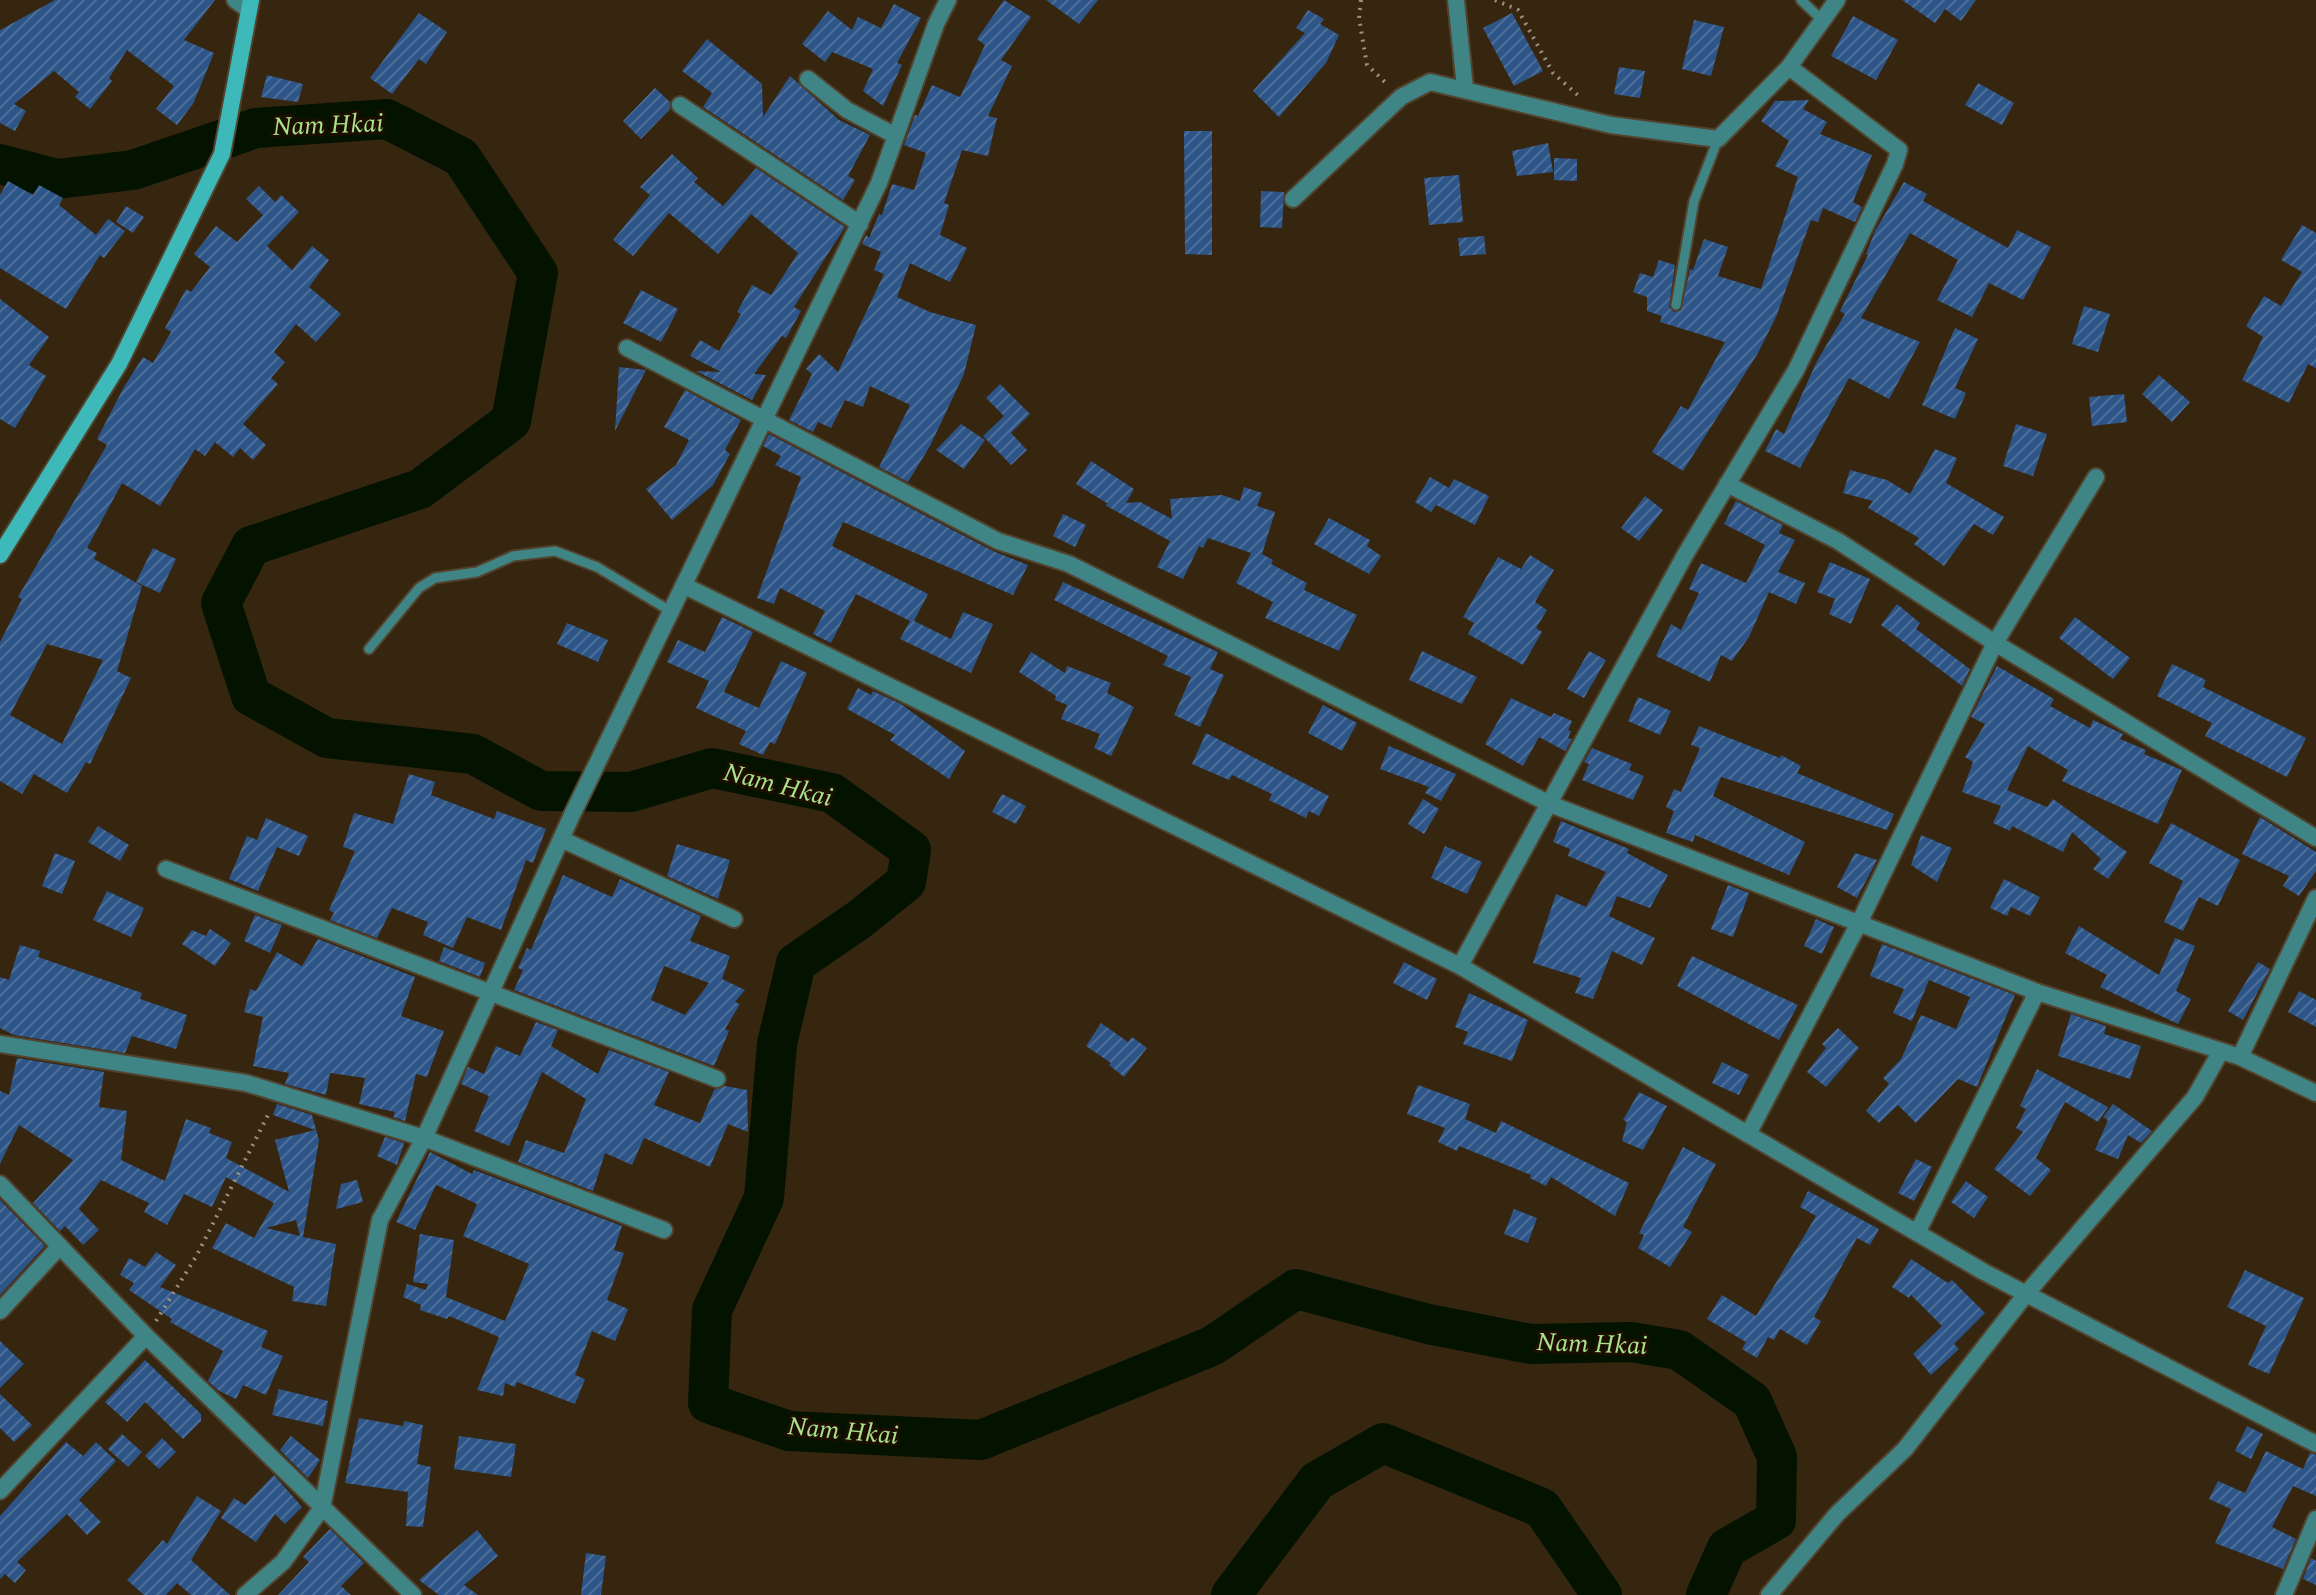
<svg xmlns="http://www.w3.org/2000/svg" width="2316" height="1595" font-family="Spectral,serif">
	<defs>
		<pattern id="building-hatch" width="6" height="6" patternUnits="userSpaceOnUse" patternTransform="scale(2)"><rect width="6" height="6" fill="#2e5588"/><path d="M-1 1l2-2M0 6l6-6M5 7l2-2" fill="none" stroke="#4d6e99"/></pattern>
	</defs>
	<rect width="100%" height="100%" fill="#362610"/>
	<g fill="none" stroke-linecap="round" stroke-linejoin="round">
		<!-- river -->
		<path stroke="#031300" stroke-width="40" d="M0 164 57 179 133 170 256 128 387 119 461 157 538 273 511 421 420 489 251 546 221 603 251 696 327 738 473 754 541 791 631 792 712 768 832 793 911 850 906 882 860 919 796 963 777 1044 764 1198 712 1310 708 1403 789 1431 981 1440 1212 1346 1296 1289 1428 1324 1531 1344 1631 1342 1679 1350 1752 1401 1777 1457 1776 1520 1727 1548 1706 1595
			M1231 1595 1317 1481 1383 1443 1542 1508 1602 1595"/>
	</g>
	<!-- building -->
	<path fill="url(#building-hatch)" fill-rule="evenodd" d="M55 0H215L184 40 214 53 193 104 177 125 156 109 174 86 127 50 109 78 112 81 90 109 75 97 79 92 54 71 14 104 26 111 15 131 0 123V30Z
		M1004 0 1031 17 1001 60 1012 66 988 116 997 118 988 156 962 150 944 203 949 205 940 235 967 248 950 282 910 263 897 297 930 312 976 325 964 374 930 446 908 482 879 467 910 405 870 386 863 407 845 400 831 428 818 422 813 432 789 420 812 374 806 369 819 354 838 372 884 274 874 270 881 252 862 244 866 235 869 238 879 214 882 215 892 184 914 190 926 153 904 145 915 115 918 116 932 85 960 97 985 45 977 39Z
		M1046 0H1098L1079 24Z
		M1902 0H1976L1961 21 1945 9 1935 23Z
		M894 4 921 18 897 63 902 65 883 106 863 91 873 69 832 52 825 62 802 44 828 11 852 30 858 17 881 28Z
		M1308 10 1324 19 1320 24 1339 35 1326 63 1279 117 1253 91 1305 33 1296 28Z
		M419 13 447 32 426 64 419 59 392 94 370 78Z
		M1512 13 1543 71 1514 86 1483 28Z
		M1853 16 1898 40 1876 80 1831 56Z
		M1694 20 1724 27 1711 76 1682 69Z
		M707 39 762 84 763 117 790 76 839 120 870 135 848 176 855 180 843 200 703 107 712 93 682 71Z
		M1619 67 1645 71 1640 98 1614 94Z
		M267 75 303 84 298 102 261 97Z
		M1978 83 2014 103 2002 125 1965 105Z
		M655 88 670 102V109L641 139 623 121Z
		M1809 100 1803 109 1827 122 1820 134 1872 155 1853 202 1862 207 1855 222 1823 208 1818 222 1811 220 1776 317 1758 353 1683 471 1652 452 1681 406 1688 410 1725 342 1660 322 1662 316 1647 311V297L1633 292 1640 273 1653 277 1659 260 1675 265 1669 307 1674 312 1681 310 1690 269 1693 270 1704 239 1728 247 1718 276 1761 289 1798 177 1775 166 1789 141 1761 121 1775 101Z
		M1184 131H1212V255L1185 254Z
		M1548 143 1553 172 1517 176 1512 151Z
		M672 154 698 178 694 182 723 206 756 168 845 227 794 307 801 311 786 338 782 336 754 374 766 375 752 400 696 371 721 372 690 356 700 340 719 351 741 314 737 312 752 285 771 295 798 253 751 214 718 254 669 213 633 256 613 240 650 195 640 187Z
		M1554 158 1577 159V181L1554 180Z
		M1459 175 1463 222 1429 225 1424 178Z
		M8 181 33 195 39 185 63 198 59 205 96 235 108 219 125 231 104 258 100 255 66 309 0 268V195Z
		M1904 182 1927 194 1923 201 2008 248 2017 230 2051 247 2023 300 1989 283 1972 317 1937 300 1958 260 1910 233 1861 318 1920 342 1889 399 1849 378 1800 468 1765 451 1776 429 1784 434 1817 361 1845 314 1840 311 1868 255 1866 254 1875 231Z
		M259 186 275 202 281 195 299 212 267 246 292 270 312 246 329 260 309 287 341 314 316 342 296 324 274 352 285 362 271 378 278 384 243 424 266 445 253 460 240 448 233 457 215 442 205 456 195 449 160 506 122 483 87 548 97 553 94 559 142 586 117 671 131 678 90 764 86 762 67 793 34 774 22 794 0 781V642L22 599 18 597 107 445 97 439 124 387 143 357 153 363 171 332 165 328 186 289 191 292 210 267 194 254 216 226 237 242 263 215 246 199ZM47 644 103 660 62 744 10 715Z
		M1261 191 1284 192 1282 228 1260 227Z
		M126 206 144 217 133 233 116 222Z
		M2302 225 2316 233V368L2308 364 2289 403 2242 380 2263 337 2246 326 2264 296 2281 306 2302 272 2281 260Z
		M1484 236 1486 254 1460 256 1458 238Z
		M641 290 678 309 661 342 623 323Z
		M0 299 49 337 29 365 46 376 15 428 0 419Z
		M2084 306 2110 314 2098 352 2072 344Z
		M1955 328 1978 339 1955 388 1966 393 1955 419 1922 405Z
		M619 367 646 370 615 431Z
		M2159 375 2190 402 2172 422 2142 394Z
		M1000 384 1030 414 1011 433 1027 450 1011 465 983 436 1004 416 986 398Z
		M685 390 741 420 725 450 730 454 713 485 672 520 646 489 676 465 689 440 664 427Z
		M2124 394 2127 422 2092 426 2089 397Z
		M961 424 985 440 964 469 936 450Z
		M2016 424 2047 434 2033 476 2003 466Z
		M769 434 993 551 1028 565 1013 595 843 522 832 546 928 594 914 621 951 639 963 612 993 624 971 673 900 639 910 621 856 594 831 643 813 634 825 611 780 588 774 604 757 598 801 477 775 465 781 456 763 446Z
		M1935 449 1957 458 1946 483 2004 517 1993 535 1974 524 1944 566 1914 544 1919 538 1868 508 1873 501 1843 493 1850 470 1887 480 1910 494Z
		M1091 461 1134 489 1126 503 1140 502 1172 519 1170 499 1222 495 1240 501 1244 487 1262 493 1257 506 1275 512 1262 554 1273 560 1271 564 1307 583 1304 590 1357 615 1339 651 1265 618 1273 602 1236 583 1251 553 1208 538 1203 548 1199 546 1183 579 1157 567 1170 541 1105 505 1108 504 1076 484Z
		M1430 477 1449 488 1454 479 1489 496 1475 525 1436 505 1431 512 1415 502Z
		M1645 496 1663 510 1639 541 1621 528Z
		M1736 501 1783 525 1779 533 1795 540 1778 572 1805 583 1796 604 1769 592 1749 637 1732 661 1721 655 1710 682 1656 656 1671 624 1681 630 1699 593 1689 589 1701 563 1746 583 1765 545 1724 524Z
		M1063 514 1086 525 1075 547 1053 536Z
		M1329 518 1370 540 1367 546 1381 556 1369 574 1314 544Z
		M153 548 176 559 160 593 136 582Z
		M1530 555 1554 570 1535 602 1547 610 1536 628 1542 632 1523 665 1468 634 1474 623 1463 617 1498 557 1521 569Z
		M1830 562 1870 579 1851 624 1829 614 1835 599 1817 592Z
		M1063 582 1218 652 1210 669 1224 675 1200 727 1174 715 1191 677 1163 665 1168 656 1054 600Z
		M1897 604 1920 623 1916 629 1970 669 1962 686 1881 625Z
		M722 617 753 632 724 692 759 708 781 661 807 673 775 744 770 742 763 755 739 744 746 731 696 708 709 681 667 662 678 640 705 652Z
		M2075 617 2130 658 2113 679 2059 638Z
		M567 623 608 640 598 662 557 644Z
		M1422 651 1477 677 1462 704 1409 680Z
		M1589 651 1606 660 1584 698 1567 689Z
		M1031 652 1065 673 1067 666 1111 683 1107 693 1134 707 1111 756 1094 748 1100 734 1061 719 1067 705 1055 700 1056 696 1019 672Z
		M2172 664 2206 680 2203 687 2306 738 2287 777 2205 736 2212 723 2157 696Z
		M1997 666 2054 699 2050 706 2090 728 2093 720 2123 734 2120 739 2146 750 2144 754 2182 770 2158 824 2062 781 2068 770 2028 746 2007 790 2047 807 2053 799 2127 852 2108 879 2093 869 2101 859 2072 832 2063 852 2012 826 2010 831 1993 823 2001 806 1962 792 1973 762 1965 757 1985 724 1971 717Z
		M858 688 871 695 873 691 901 704 965 751 949 779 890 740 895 735 847 709Z
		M1638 697 1671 711 1660 735 1628 721Z
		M1511 698 1551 717 1554 713 1572 721 1568 730 1571 731 1568 738 1572 739 1565 751 1539 737 1523 766 1485 744Z
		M1323 705 1357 723 1342 751 1308 733Z
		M1699 726 1780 758 1781 755 1801 766 1797 773 1894 814 1887 830 1721 777 1713 796 1805 842 1789 875 1695 835 1693 842 1666 833 1674 811 1666 807 1674 789 1681 792 1700 748 1691 745Z
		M1206 733 1329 796 1319 816 1309 811 1306 818 1269 800 1272 794 1232 775 1229 780 1192 764Z
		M1389 746 1456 774 1441 801 1425 793 1429 787 1380 769Z
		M1592 748 1632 764 1629 770 1644 776 1633 800 1582 780 1589 764 1584 762Z
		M409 774 435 782 431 795 494 819 497 811 546 829 533 863 526 860 501 930 467 917 453 948 423 935 428 922 392 908 377 938 330 920 334 913 329 910 355 851 343 847 354 813 393 824Z
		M1002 794 1026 806 1016 824 992 812Z
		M1423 799 1439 809 1424 834 1408 824Z
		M2260 817 2316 852V871L2299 896 2283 886 2289 876 2242 854Z
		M266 818 308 836 299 856 277 847 258 891 229 879 247 836 257 840Z
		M1561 821 1629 849 1627 853 1668 875 1650 908 1617 896 1609 916 1655 938 1642 965 1612 951 1593 999 1575 993 1581 978 1533 963 1556 894 1586 907 1606 872 1568 856 1570 849 1553 842Z
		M2171 823 2240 860 2218 906 2199 897 2183 931 2164 922 2183 881 2149 863Z
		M98 826 129 845 120 861 88 842Z
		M1921 835 1952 848 1937 882 1911 865Z
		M677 844 730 860 718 899 667 876Z
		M1445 846 1482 862 1467 894 1431 878Z
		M55 853 75 861 62 894 42 886Z
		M1855 853 1877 860 1857 898 1837 887Z
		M563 875 612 897 620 879 701 916 690 941 730 956 722 979 745 990 735 1002 740 1004 725 1029 729 1031 714 1066 514 990 523 970 518 968 527 948 531 950ZM664 966 709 983 685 1015 651 1000Z
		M2004 879 2040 897 2030 916 2011 907 2007 916 1990 908Z
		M1728 885 1749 893 1733 937 1711 929Z
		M107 891 144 908 131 937 93 920Z
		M255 915 282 925 270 953 244 941Z
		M1816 919 1834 927 1822 954 1804 946Z
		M2079 926 2159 975 2175 938 2195 946 2176 991 2191 999 2178 1024 2100 987 2107 975 2065 953Z
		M210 929 231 943 215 966 182 944 192 930 206 936Z
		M318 939 415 977 401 1016 444 1031 427 1077 416 1074 405 1121 393 1117 395 1112 359 1104 365 1078 330 1073 326 1095 285 1084 289 1073 253 1066 263 1017 244 1012 250 989 256 991 277 952 302 966Z
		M1882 944 2015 995 1977 1087 1958 1079 1916 1123 1898 1105 1879 1123 1866 1111 1889 1084 1883 1078 1901 1059 1921 1015 1956 1029 1970 997 1929 980 1912 1021 1893 1013 1904 989 1870 976Z
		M20 945 40 951 38 957 142 993 140 999 187 1015 176 1049 132 1036 125 1053 14 1035 0 1028V977L9 980Z
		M444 947 485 963 480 977 439 961Z
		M1692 956 1798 1005 1779 1040 1677 986Z
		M1404 962 1437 979 1427 1000 1393 983Z
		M2258 962 2270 969 2243 1020 2228 1011Z
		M2299 991 2316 1000V1027L2288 1012Z
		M1469 993 1528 1020 1512 1061 1463 1044 1468 1032 1455 1027Z
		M2071 1014 2106 1026 2104 1034 2141 1046 2130 1079 2058 1056Z
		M536 1022 558 1030 551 1046 598 1074 609 1050 669 1072 654 1105 700 1123 714 1090 725 1086 747 1090 748 1132 728 1124 710 1167 644 1138 632 1165 605 1153 593 1191 518 1162 526 1140 564 1153 586 1099 542 1072 509 1146 474 1131 489 1096 461 1084 468 1067 484 1074 496 1046 520 1056Z
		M1101 1023 1128 1042 1132 1037 1147 1048 1124 1077 1109 1065 1111 1063 1086 1046Z
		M1838 1028 1859 1048 1826 1087 1807 1072 1826 1048 1822 1044Z
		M17 1058 104 1072 99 1107 127 1111 121 1160 165 1181 186 1119 211 1128 209 1133 232 1142 226 1158 289 1192 275 1140 315 1130 273 1115 277 1104 312 1115 319 1140 303 1237 336 1244 326 1306 292 1301 294 1287 212 1248 226 1223 254 1238 274 1203 226 1177 212 1207 184 1194 167 1225 144 1212 149 1203 101 1180 79 1209 99 1230 83 1245 65 1226 60 1231 33 1203 73 1160 19 1125 0 1164V1091L9 1095ZM296 1220 300 1236 266 1228Z
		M1722 1062 1749 1075 1739 1095 1712 1083Z
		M2037 1069 2108 1107 2098 1122 2065 1102 2036 1158 2051 1170 2030 1196 1994 1169 2023 1132 2016 1128 2026 1109 2020 1106Z
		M1418 1085 1470 1104 1465 1119 1496 1133 1501 1121 1629 1183 1615 1216 1551 1177 1546 1186 1530 1178 1531 1175 1459 1146 1457 1151 1438 1142 1445 1128 1407 1114Z
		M1639 1092 1667 1106 1643 1150 1622 1141 1627 1122 1623 1120Z
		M2113 1104 2152 1131 2141 1143 2128 1135 2118 1159 2095 1150 2108 1120 2103 1117Z
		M385 1137 404 1143 397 1165 377 1156Z
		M1683 1147 1716 1164 1683 1227 1692 1232 1670 1267 1638 1248 1644 1235 1639 1233Z
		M430 1152 472 1174 474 1170 622 1226 614 1250 624 1253 607 1300 628 1309 615 1341 592 1331 575 1375 585 1379 575 1404 517 1382 515 1387 505 1383 503 1396 477 1390 499 1337 449 1316 447 1319 420 1310 421 1305 403 1297 407 1284 426 1290 428 1284 413 1282 420 1234 454 1240 446 1297 505 1321 529 1264 463 1236 477 1204 436 1185 415 1230 396 1222Z
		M1916 1159 1932 1167 1914 1201 1898 1193Z
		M357 1180 363 1202 336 1209 341 1184Z
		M1966 1181 1988 1197 1974 1218 1951 1202Z
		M1808 1191 1879 1229 1870 1245 1857 1238 1814 1317 1821 1321 1807 1345 1780 1329 1774 1340 1768 1337 1757 1358 1742 1349 1746 1342 1707 1319 1722 1295 1756 1316 1816 1216 1800 1207Z
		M0 1200 45 1246 0 1295Z
		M1514 1209 1537 1218 1528 1243 1504 1234Z
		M156 1252 176 1265 160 1287 268 1331 261 1347 283 1356 266 1395 243 1385 236 1399 219 1391 208 1381 223 1351 170 1322 172 1319 129 1290 134 1283 120 1275 129 1258 145 1267Z
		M1911 1259 1948 1283 1952 1280 1985 1313 1954 1344 1959 1349 1931 1375 1913 1354 1942 1326 1911 1295 1909 1298 1892 1287Z
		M2245 1270 2304 1298 2269 1374 2248 1365 2266 1326 2227 1307Z
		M0 1341 24 1364 0 1388Z
		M145 1360 201 1414V1421L183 1439 145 1402 127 1422 105 1402Z
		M279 1389 328 1401 323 1426 272 1415Z
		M0 1394 32 1425 14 1442 0 1428Z
		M359 1418 403 1426 404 1421 423 1425 417 1464 431 1467 423 1527 406 1526 408 1492 345 1483Z
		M2247 1426 2263 1434 2251 1459 2235 1451Z
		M122 1434 142 1452 128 1467 108 1449Z
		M291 1436 320 1460 308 1478 280 1450Z
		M459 1436 516 1444 511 1477 454 1469Z
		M162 1438 176 1452 159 1469 145 1456Z
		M66 1442 83 1456 96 1442 116 1461 79 1500 101 1522 87 1535 67 1514 17 1562 26 1570 15 1583 5 1574 0 1579V1516Z
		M2266 1451 2303 1469 2310 1453 2316 1455V1496L2293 1486 2272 1527 2296 1539 2283 1569 2215 1543 2231 1509 2209 1499 2218 1481 2245 1493Z
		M274 1475 302 1507 285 1524 275 1514 256 1542 221 1518 234 1498 245 1505Z
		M197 1496 221 1511 191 1560 230 1595H191L177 1583 166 1595H144L127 1580 163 1540 167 1544Z
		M330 1529 364 1563 341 1586 351 1595H278L309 1562 303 1557Z
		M477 1530 498 1556 464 1585 478 1595H439L419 1580Z
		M586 1553 606 1556 601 1595H581Z
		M2311 1558 2316 1561V1585L2303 1579Z"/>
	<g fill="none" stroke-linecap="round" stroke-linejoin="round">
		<defs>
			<path id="service" d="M1801 0 1822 20
				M1676 305 1694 201 1718 139
				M369 649 419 588 435 578 477 572 513 556 555 551 597 567 672 612"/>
			<path id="minor" d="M235 0 249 10
				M1456 0 1465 88
				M808 79 847 110 896 136
				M680 105 860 224
				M1293 199 1401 97 1430 82 1611 125 1718 139 1789 67 1837 0
				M627 348 998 541 1069 564 1550 804 2037 992 2240 1057 2316 1093
				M1727 484 1838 541 1995 643 2316 838
				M685 586 1460 966 1984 1272 2316 1444
				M561 839 734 919
				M166 869 717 1079
				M1460 966 1685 555 1796 370 1895 164 1899 150 1789 67
				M0 1044 246 1083 424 1138 664 1230
				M2240 1057 2316 898
				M1748 1134 1859 923 1995 643 2096 477
				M0 1184 146 1336 413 1595
				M1917 1233 2037 992
				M0 1311 60 1246
				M0 1491 146 1336
				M245 1595 283 1562 322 1508 380 1220 424 1138 572 815 879 183 936 24 948 0
				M1769 1595 1837 1514 1905 1449 2026 1294 2195 1097 2221 1051
				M2284 1595 2316 1519"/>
			<path id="secondary" d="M0 555 119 364 222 154 251 0"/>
		</defs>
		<!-- service casing -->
		<use href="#service" stroke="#52432e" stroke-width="13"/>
		<!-- minor casing -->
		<use href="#minor" stroke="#52432e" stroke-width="20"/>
		<!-- secondary casing -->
		<use href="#secondary" stroke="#52432e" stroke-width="20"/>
		<!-- path -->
		<path stroke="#9e9180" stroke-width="4" stroke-dasharray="2 6" stroke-linecap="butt" d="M1361 0 1359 18 1367 65 1387 84
			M1495 0 1518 10 1553 73 1580 97
			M156 1321 197 1255 270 1111"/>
		<!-- service -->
		<use href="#service" stroke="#408586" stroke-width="9"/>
		<!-- minor -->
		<use href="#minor" stroke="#408586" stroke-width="16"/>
		<!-- secondary -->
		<use href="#secondary" stroke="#3eb9ba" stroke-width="16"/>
	</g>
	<g text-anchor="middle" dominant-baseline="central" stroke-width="6" stroke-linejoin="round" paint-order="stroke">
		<!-- water labels -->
		<g font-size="26" font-style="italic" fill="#a9e18d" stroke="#1d0f00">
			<text transform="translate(328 125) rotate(-2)">Nam Hkai</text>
			<text transform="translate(778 785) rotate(14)">Nam Hkai</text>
			<text transform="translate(1592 1344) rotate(2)">Nam Hkai</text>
			<text transform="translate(843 1431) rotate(5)">Nam Hkai</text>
		</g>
	</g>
</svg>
